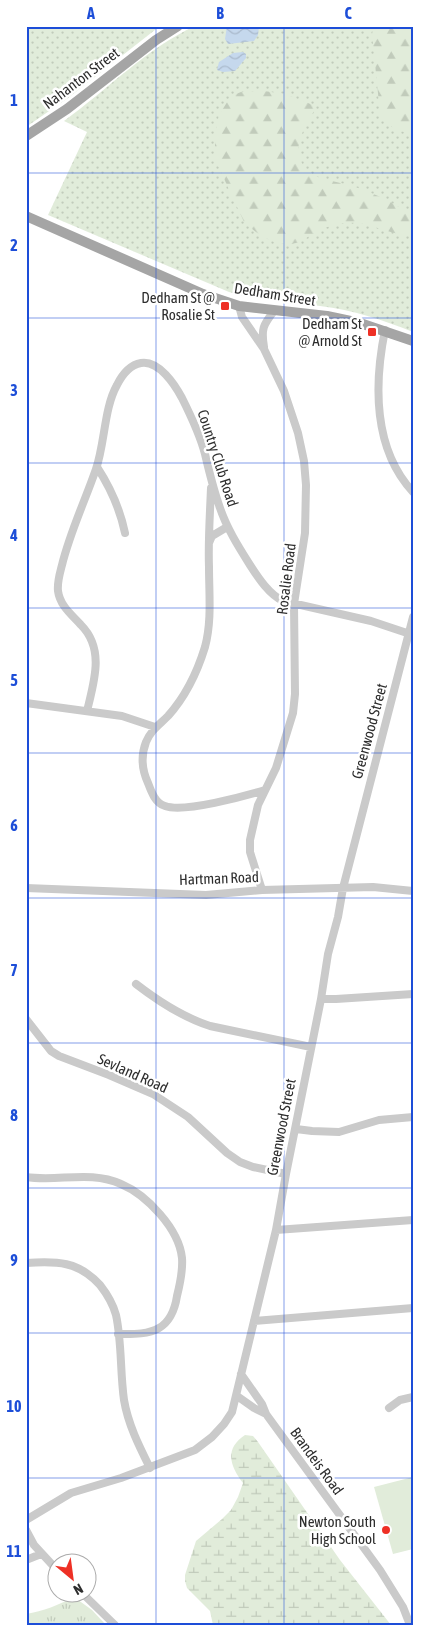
<svg xmlns="http://www.w3.org/2000/svg" width="439" height="1651" font-family="'Asap Condensed',sans-serif">
	<defs>
		<pattern id="grass-dots" width="8" height="8" patternUnits="userSpaceOnUse" patternTransform="scale(1.25)"><rect width="8" height="8" fill="#e1ecda"/><path d="M2 2h.1M6 6h.1" fill="none" stroke="#c1cbbb" stroke-width="1.8" stroke-linecap="round"/></pattern>
		<pattern id="forest-firs" width="22" height="20" patternUnits="userSpaceOnUse" patternTransform="scale(1.25)"><rect width="22" height="20" fill="#e1ecda"/><path d="M5 1l3.5 6h-7zM16 11l3.5 6h-7z" fill="#c1cbbb"/></pattern>
		<pattern id="wetland-marsh" width="20" height="14" patternUnits="userSpaceOnUse" patternTransform="scale(1.25)"><rect width="20" height="14" fill="#e1ecda"/><path d="M1 5h8M5 5V1M11 12h8M15 12V8" fill="none" stroke="#c1cbbb"/></pattern>
		<pattern id="park-tufts" width="24" height="20" patternUnits="userSpaceOnUse" patternTransform="scale(1.25)"><rect width="24" height="20" fill="#e1ecda"/><path d="M3 7l-1-3M5 7V3M7 7l1-3M15 17l-1-3M17 17v-4M19 17l1-3" fill="none" stroke="#c1cbbb"/></pattern>
		<pattern id="water-waves" width="16" height="10" patternUnits="userSpaceOnUse" patternTransform="scale(1.25)"><rect width="16" height="10" fill="#c5d8ed"/><path d="M0 5q4-4 8 0t8 0" fill="none" stroke="#aabacc"/></pattern>
	</defs>
	<rect width="100%" height="100%" fill="#fff"/>
	<!-- grass -->
	<path fill="url(#grass-dots)" d="M26 26H160L68 98 26 127Z
		M195 26H413V332C383 320 353 310 320 306 290 301 259 301 229 292L48 215 87 132 64 121C107 90 147 48 195 26Z"/>
	<!-- forest -->
	<path fill="url(#forest-firs)" d="M374 26H413V135C399 130 385 128 380 113L372 34Z
		M264 91 285 94 313 105 314 111C300 133 286 162 318 177 328 181 346 183 358 188 378 195 397 204 413 217V235C393 236 376 225 357 223 341 222 326 226 312 234 307 237 302 242 296 243 276 248 258 235 244 222L215 159V134L219 115 231 96 241 92Z"/>
	<!-- wetland -->
	<path fill="url(#wetland-marsh)" d="M245 1435 253 1436 258 1442 340 1560 391 1625H213L210 1611 187 1588 185 1581V1575L196 1541 222 1519 231 1510 238 1497 243 1483C230 1466 224 1449 245 1435Z"/>
	<!-- park -->
	<path fill="url(#park-tufts)" d="M74 1597 92 1610 106 1625H26V1614C43 1611 59 1605 74 1597Z"/>
	<!-- pitch -->
	<path fill="#e1ecda" d="M413 1477V1549L393 1554 374 1487Z"/>
	<!-- water -->
	<path fill="url(#water-waves)" d="M227 26H259L258 35 254 41 228 44 225 39Z
		M243 52 246 54V58L235 71 223 72 217 70 219 62 233 53Z"/>
	<g fill="none" stroke-linecap="round" stroke-linejoin="round">
		<!-- minor -->
		<path stroke="#cacaca" stroke-width="8" d="M239 306 242 317 264 349 284 391 298 433 304 461 306 485 305 533 294 604 295 694 293 713 276 768 258 805 250 840V852L262 890
			M385 330C374 384 373 449 413 492
			M264 347C261 329 263 325 274 311
			M97 467C110 487 120 509 125 533
			M211 488C210 514 208 541 209 567 209 594 212 621 205 647 197 673 186 696 168 716 159 725 151 730 146 742 141 755 142 770 148 783 151 791 155 803 165 806 184 813 245 796 265 790
			M209 543 212 536 227 527
			M26 703 122 716 155 727
			M87 711C94 682 105 649 81 625 72 615 60 606 58 591 57 582 60 573 62 565 70 532 85 501 96 469 105 443 104 408 117 385 122 375 130 365 141 363 159 360 175 385 182 398 191 416 200 435 205 454 209 471 213 488 219 505 226 527 238 546 250 565 259 579 269 594 283 601L371 621 413 635
			M26 888 206 895 262 890 373 887 413 891
			M136 984C158 1001 182 1017 210 1026L311 1047
			M321 999H336L413 994
			M26 1019 51 1051 59 1056 109 1075 153 1094 188 1117 227 1153 240 1162 253 1167 286 1174
			M296 1129 312 1131 339 1132 379 1120 413 1117
			M26 1177C58 1182 90 1170 121 1184 147 1195 179 1229 182 1258 183 1271 180 1284 177 1296 175 1309 171 1321 159 1328 147 1335 131 1334 118 1334
			M276 1230 413 1220
			M26 1263C57 1261 78 1261 100 1285 107 1294 113 1304 116 1315 122 1343 120 1372 124 1400 128 1424 139 1446 150 1468
			M254 1321 413 1308
			M241 1374 262 1404 266 1414 380 1570 403 1607 410 1625
			M237 1396 254 1408 266 1414
			M389 1408 400 1400 413 1397
			M26 1520 71 1493 121 1478 195 1450 212 1437 224 1424 232 1412 276 1230 286 1174 321 999 328 954 338 917 343 888 413 617
			M26 1530 34 1545 58 1571
			M26 1560 41 1554
			M83 1594 115 1625"/>
		<!-- major -->
		<path stroke="#a5a5a5" stroke-width="10" d="M26 136 67 109 156 40 178 26
			M26 216 203 294 239 306 327 316 360 323 413 341"/>
	</g>
	<!-- grid -->
	<path fill="none" stroke="#1d4ed8" stroke-width="1" stroke-opacity="0.55" d="M156 26V1625M284 26V1625M26 173H413M26 318H413M26 463H413M26 608H413M26 753H413M26 898H413M26 1043H413M26 1188H413M26 1333H413M26 1478H413"/>
	<!-- markers -->
	<g fill="#ee3025" stroke="#fff" stroke-width="2">
		<rect x="220" y="301" width="10" height="10" rx="2.5"/>
		<rect x="367" y="327" width="10" height="10" rx="2.5"/>
		<circle cx="386" cy="1530" r="5"/>
	</g>
	<g text-anchor="middle" dominant-baseline="central" stroke-width="5" stroke-linejoin="round" paint-order="stroke">
		<!-- street labels -->
		<g font-size="15" fill="#2d2d2d" stroke="#fff">
			<text transform="translate(81 78) rotate(-37)">Nahanton Street</text>
			<text transform="translate(275 294) rotate(9)">Dedham Street</text>
			<text transform="translate(218 458) rotate(72)">Country Club Road</text>
			<text transform="translate(286 579) rotate(-83)">Rosalie Road</text>
			<text transform="translate(369 731) rotate(-75)">Greenwood Street</text>
			<text transform="translate(219 878) rotate(-2)">Hartman Road</text>
			<text transform="translate(133 1073) rotate(24)">Sevland Road</text>
			<text transform="translate(281 1127) rotate(-79)">Greenwood Street</text>
			<text transform="translate(317 1461) rotate(54)">Brandeis Road</text>
		</g>
		<!-- poi labels -->
		<g font-size="15" fill="#2d2d2d" stroke="#fff" text-anchor="end">
			<text x="215" y="297">Dedham St @<tspan x="215" dy="17">Rosalie St</tspan></text>
			<text x="362" y="323">Dedham St<tspan x="362" dy="17">@ Arnold St</tspan></text>
			<text x="376" y="1521">Newton South<tspan x="376" dy="17">High School</tspan></text>
		</g>
	</g>
	<!-- border -->
	<rect width="439" height="1651" fill="none" stroke="#ffffff" stroke-width="55"/>
	<!-- north arrow -->
	<g transform="translate(72 1578) rotate(151)"><circle r="24" fill="#ffffff" stroke="#ababab"/>
	<path d="M0-4L9 19L0 12L-9 19Z" fill="#ee3025"/>
	<text y="-8" font-size="14" font-weight="bold" text-anchor="middle" fill="#2d2d2d">N</text>
	</g>
	<rect x="28" y="28" width="384" height="1596" fill="none" stroke="#1d4ed8" stroke-width="2"/>
	<g font-size="16" text-anchor="middle" font-weight="bold" fill="#1d4ed8">
		<text x="91" y="19">A</text>
		<text x="220" y="19">B</text>
		<text x="348" y="19">C</text>
		<text x="14" y="106">1</text>
		<text x="14" y="251">2</text>
		<text x="14" y="396">3</text>
		<text x="14" y="541">4</text>
		<text x="14" y="686">5</text>
		<text x="14" y="831">6</text>
		<text x="14" y="976">7</text>
		<text x="14" y="1121">8</text>
		<text x="14" y="1266">9</text>
		<text x="14" y="1412">10</text>
		<text x="14" y="1557">11</text>
	</g>
</svg>
